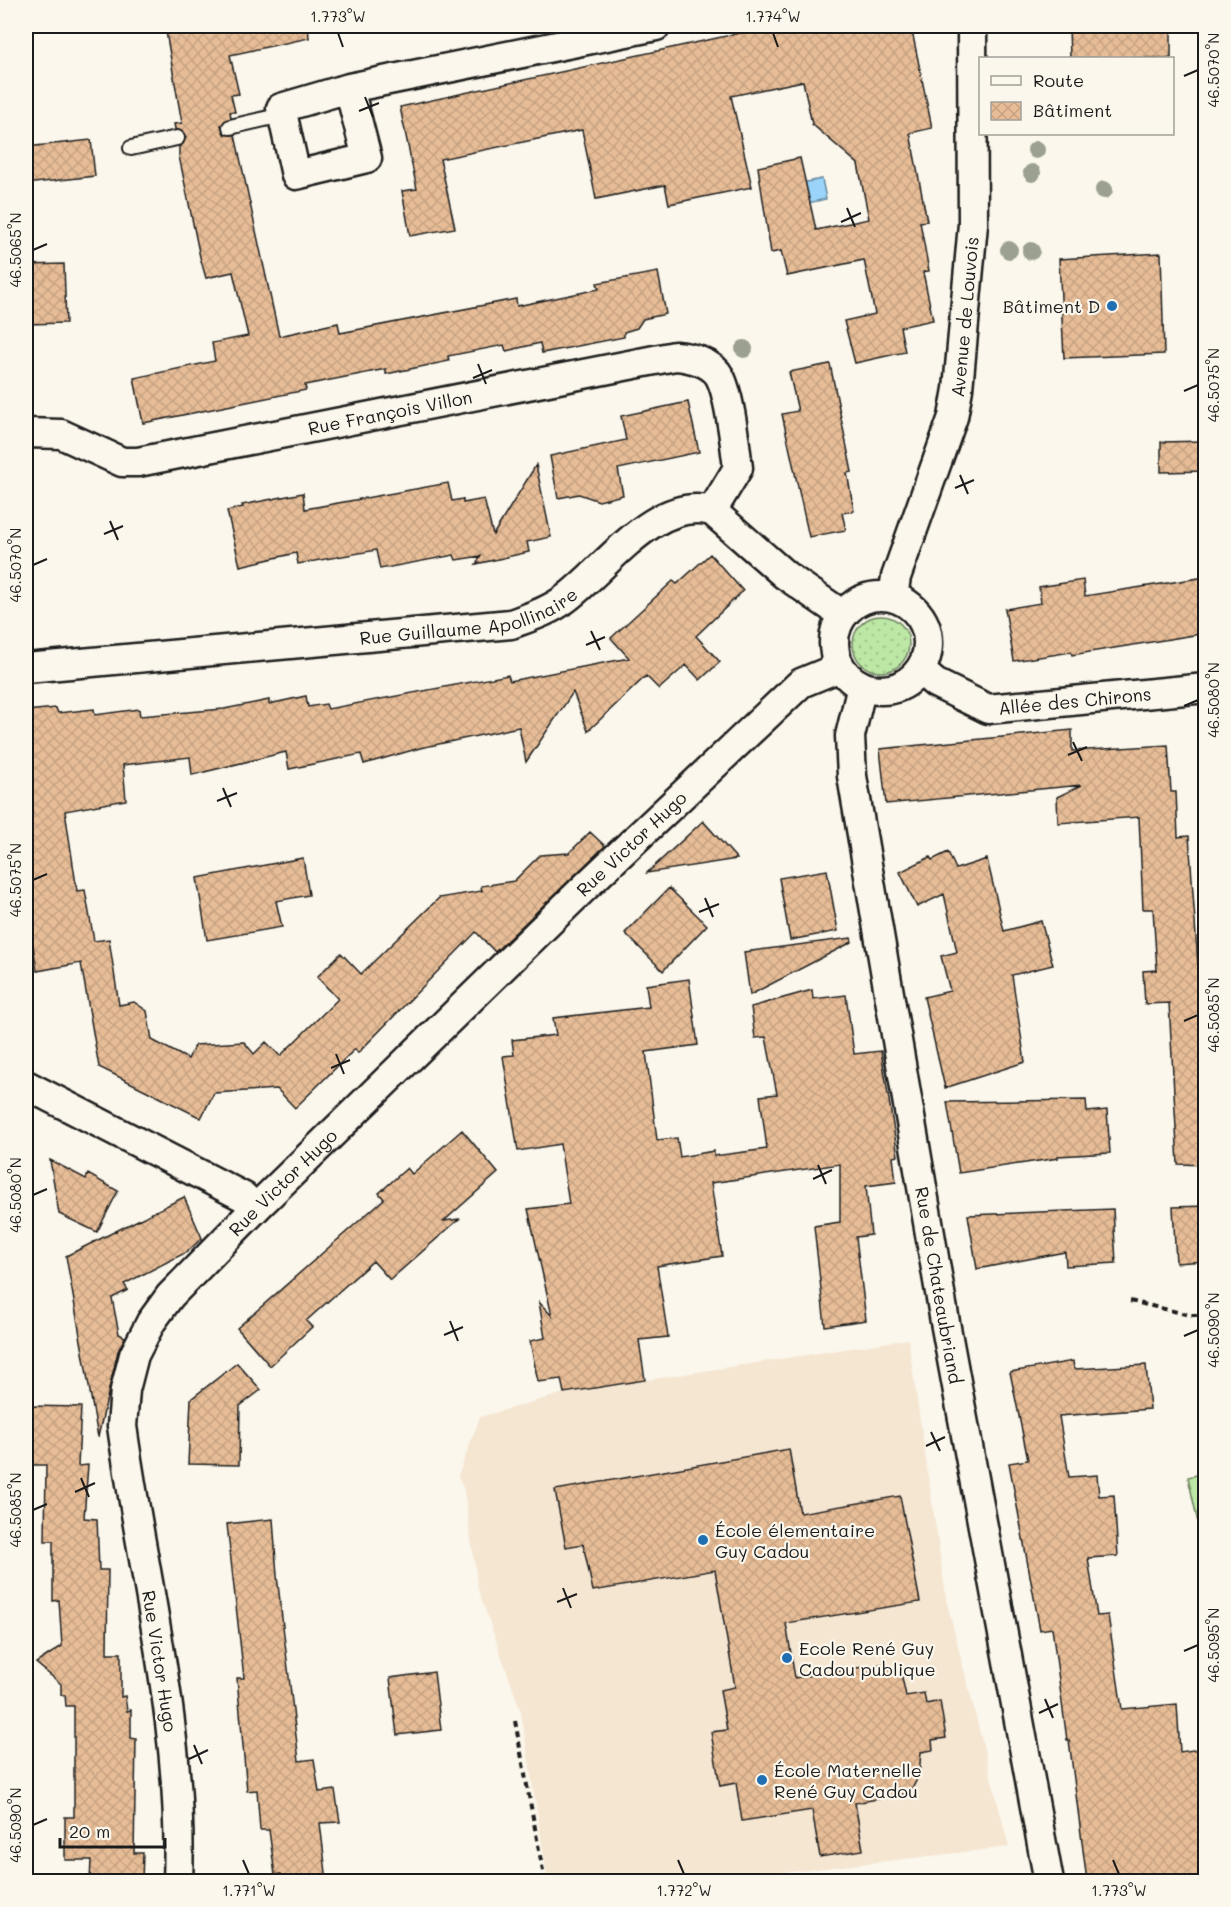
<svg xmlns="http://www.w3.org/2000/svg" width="1231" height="1907" font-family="Mali,sans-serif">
	<defs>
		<pattern id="grass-dots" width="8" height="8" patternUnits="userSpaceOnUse" patternTransform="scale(1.5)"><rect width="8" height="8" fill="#bce7a4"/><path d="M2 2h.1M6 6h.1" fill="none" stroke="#a1c68d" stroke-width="1.8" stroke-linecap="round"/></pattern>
		<pattern id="building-cross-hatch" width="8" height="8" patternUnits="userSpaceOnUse" patternTransform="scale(1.5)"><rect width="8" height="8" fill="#e7bd97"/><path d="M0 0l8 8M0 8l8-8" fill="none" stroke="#c6a282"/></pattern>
	</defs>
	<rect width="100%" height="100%" fill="#fbf7ec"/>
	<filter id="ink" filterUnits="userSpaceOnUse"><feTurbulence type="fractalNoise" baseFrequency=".0167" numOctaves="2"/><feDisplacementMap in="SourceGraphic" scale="12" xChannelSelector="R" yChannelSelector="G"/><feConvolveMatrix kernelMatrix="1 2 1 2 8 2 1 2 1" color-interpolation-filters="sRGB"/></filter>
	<g filter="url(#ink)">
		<!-- built -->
		<path fill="#f5e6d2" d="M908 1339 947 1603 1009 1847 738 1878 739 1881H548L521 1712 478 1589 464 1490 458 1476 480 1417 564 1393Z"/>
		<!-- grass -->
		<path fill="url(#grass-dots)" stroke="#6c8260" stroke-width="1.5" d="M853 644a28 28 0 1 1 56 0a28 28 0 1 1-56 0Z"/>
		<!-- pitch -->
		<path fill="#bce7a4" stroke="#6c8260" stroke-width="1.5" d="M1205 1473H1206L1205 1555 1188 1477Z"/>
		<!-- water -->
		<path fill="#9ad4fa" stroke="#688aa1" stroke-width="1.5" d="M822 179 826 199 782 209 777 188Z"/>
		<!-- building -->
		<path fill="url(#building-cross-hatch)" stroke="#1c1c1c" stroke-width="1.5" d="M165 26H308L309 38 230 55 239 94 231 95 235 112H230L231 118 221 125 224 134 235 135 279 336 338 323 340 333 516 299 517 306 599 289 597 283 658 272 666 314 643 319 637 328 624 332V337L542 353 540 343 506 351 504 345 448 356 449 361 386 374V369L305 385 306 390 143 423 134 378 215 361 212 343 248 336 233 272 206 278 200 257 179 156V147L183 144 186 137 183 132 175 129 174 124 182 123Z
			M772 26H911L932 128 910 133 927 221 920 222 929 271 923 272 933 320 900 327 905 352 855 363 844 321 875 314 864 260 787 276 781 251 771 253 758 167 800 158 816 230 869 219 858 164 812 124 803 81 731 96 752 187 669 204 665 185 596 199 582 130 440 159 455 228 410 236 402 191 417 189 400 107Z
			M1069 26H1171V58H1070Z
			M91 140 95 176 26 184V147Z
			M1161 253 1164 354 1064 358 1059 259Z
			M64 264 66 323 26 324V265Z
			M830 364 852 472 847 473 854 511 842 513 846 530 809 537 782 414 798 411 789 372Z
			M688 402 699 452 618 469 623 495 599 501 579 494 558 498 550 456 626 440 621 416Z
			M1206 441V471L1161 472V442Z
			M536 465 551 537 527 542 529 552 476 564 481 556 456 560 454 555 380 569 376 550 298 564 296 553 240 566 227 511 243 507 242 505 303 493 305 509 448 483 452 501 463 499V503L484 499 493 535Z
			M710 554 743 591 696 636 720 662 700 680 686 665 659 689 646 676 588 731 573 692 526 762 519 727 420 748 364 764 361 754 289 769 286 752 192 775 190 757 123 765 126 800 65 811 77 891 85 890 94 941 109 939 119 1005 134 1002 147 1011 152 1040 188 1059 195 1045 244 1042 254 1054 266 1042 280 1056 338 999 317 977 341 953 361 974 439 898 482 891 481 886 514 881 540 855 569 853 590 832 605 846 495 952 476 932 358 1053 355 1049 295 1108 277 1089 214 1093 201 1118 99 1067 81 963 37 971 26 902V817L32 816 30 758H26V711L56 708 58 713 94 709 95 715 139 709 140 716 224 709 269 700V704L306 696 308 707 326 704 328 709 508 675 510 681 629 658 611 638 673 581 677 584Z
			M1206 577V633L1072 655 1071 652 1014 661 1005 609 1041 603 1039 587 1083 580 1085 596Z
			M1072 730V751L1168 745 1171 792H1176L1178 837 1189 836 1198 965 1205 973 1206 1165 1178 1164 1169 1003 1145 1004 1143 971 1157 970 1153 909H1143L1139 817 1058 823 1057 797 1082 785 886 804 880 749Z
			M703 821 737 859 647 873Z
			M948 852 956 869 987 859 1004 931 1041 921 1053 965 1012 975 1025 1062 945 1088 924 997 950 991 941 956 957 952 944 894 917 907 900 872 930 857 932 860Z
			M303 858 309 895 276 901 282 927 207 940 197 878Z
			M827 870 838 931 790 940 779 878Z
			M669 888 707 925 663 971 625 933Z
			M851 938 852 942 750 995 744 952Z
			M689 979 698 1045 646 1052 657 1140 677 1138 680 1157 714 1151V1156L767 1149 760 1096 777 1094 766 1037 755 1038 751 1007 812 990 813 999 846 995 854 1054 881 1051 898 1156 893 1157 896 1182 866 1186 871 1235 856 1237 866 1320 825 1326 814 1226 840 1222V1164L711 1183 722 1256 657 1266 668 1337 639 1340 645 1380 564 1393 561 1379 538 1382 530 1341 545 1338 539 1302 552 1316 528 1209 569 1204 560 1144 518 1151 503 1056 514 1055 512 1040 556 1035 553 1018 649 1007 646 985Z
			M1086 1100 1087 1112 1107 1110 1110 1153 1058 1156V1158L959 1173 947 1102Z
			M462 1130 498 1173 444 1221 459 1219 390 1280 373 1261 306 1321 312 1327 270 1366 237 1328 384 1199 379 1193 407 1168 412 1174Z
			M50 1160 86 1179 88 1174 118 1191 97 1232 59 1214Z
			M184 1197 202 1238 187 1252 124 1284 128 1290 112 1298 119 1334 125 1337 118 1351 98 1437 66 1256Z
			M1206 1206V1261L1176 1263 1173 1207Z
			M1113 1209 1116 1263 1066 1266 1065 1252 977 1269 968 1215Z
			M1073 1361 1074 1369 1146 1365 1150 1409 1059 1416 1069 1477 1097 1475 1099 1496 1114 1495 1118 1556 1088 1558 1097 1616 1108 1615 1122 1709 1177 1704 1180 1752 1206 1748V1881H1087L1069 1740H1067L1052 1628 1040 1630 1009 1463 1028 1460 1010 1372Z
			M237 1363 261 1390 240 1406 239 1465 188 1464 191 1399Z
			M26 1406 81 1407 78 1466 88 1465 84 1518 97 1519 99 1570H108L107 1653H121V1697L125 1696 127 1711 131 1710V1738L136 1739 134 1853H143L142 1881H90L91 1860H65V1817H74V1706H66L65 1695H61V1684L36 1663 62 1646 59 1600 53 1601V1541H45L46 1465H26Z
			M789 1449 800 1513 900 1496 920 1602 786 1623 795 1678 882 1664 901 1673 906 1696 924 1693 926 1704 940 1701 946 1738 932 1740 933 1750 921 1752 919 1775 910 1793 855 1803 863 1850 820 1857 812 1810 742 1821 736 1783 720 1786 711 1732 727 1730 720 1690 735 1687 715 1570 593 1591 583 1544 566 1547 555 1490Z
			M273 1519 277 1576 299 1761 314 1759 319 1792 335 1790 340 1822 320 1823 327 1881H281V1874L275 1875 269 1830H260L257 1790 247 1791 237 1678H244L227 1524Z
			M434 1672 441 1730 397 1735 390 1678Z"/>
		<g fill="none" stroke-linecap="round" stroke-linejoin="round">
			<defs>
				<path id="lane" d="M230 127 282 115
					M131 148 177 138"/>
				<g id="street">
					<path d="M349 88 367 158 296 175 281 108 349 88 656 26"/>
					<path id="s1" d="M26 433 61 434 122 462H138L675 356C690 357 712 362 720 377 730 396 735 445 738 468L712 511"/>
					<circle cx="881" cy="643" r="47"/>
					<path id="s2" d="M893 597 896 577 953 417 958 389 973 224 972 26"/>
					<path id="s3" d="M26 668 511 624C530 617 549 611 565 599 607 568 655 496 712 511L785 575 843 615"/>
					<path id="s4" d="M920 670 935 683 988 709 1206 688"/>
					<path id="s5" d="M862 686 850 736 852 776 945 1322 1049 1882"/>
					<path d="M26 1085 244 1197 255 1209"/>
					<path id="s6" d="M178 1882C184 1728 143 1577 122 1426L125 1390 134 1355 151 1322 170 1296 255 1209 583 889 801 683 840 667"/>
				</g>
			</defs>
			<!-- lane casing -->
			<use href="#lane" stroke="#1c1c1c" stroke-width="18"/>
			<!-- street casing -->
			<use href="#street" stroke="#1c1c1c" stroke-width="33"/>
			<!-- path -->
			<path stroke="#1c1c1c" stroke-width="4" stroke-dasharray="6 4.5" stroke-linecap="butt" d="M1130 1301 1190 1315H1206
				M515 1721 545 1882"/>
			<!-- lane -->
			<use href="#lane" stroke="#fbf7ec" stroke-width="14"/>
			<!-- street -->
			<use href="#street" stroke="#fbf7ec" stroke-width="28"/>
		</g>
		<!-- trees -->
		<g fill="#9ba090">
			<circle cx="1036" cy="150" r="9"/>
			<circle cx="1032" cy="173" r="9"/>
			<circle cx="1104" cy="190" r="9"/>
			<circle cx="1009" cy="250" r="9"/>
			<circle cx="1031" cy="251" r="9"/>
			<circle cx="744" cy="349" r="9"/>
		</g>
	</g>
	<!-- ticks -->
	<path fill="none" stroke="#1c1c1c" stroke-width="2" d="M338 33 343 47M773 33 778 47M1184 76 1198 70M365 97 373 117M359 111 379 103M847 208 855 227M841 222 861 213M33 250 47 244M478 364 486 384M473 378 492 370M1184 391 1198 385M960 475 968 494M955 488 974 480M110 521 118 540M104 534 123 526M33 565 47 559M591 631 600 650M586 645 605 637M1184 706 1198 700M1073 742 1082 761M1068 755 1087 747M223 788 231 807M217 801 237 793M33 880 47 874M705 898 713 917M699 912 719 904M1184 1021 1198 1015M336 1054 344 1074M331 1068 350 1060M818 1165 826 1184M813 1179 832 1170M33 1195 47 1189M450 1321 458 1341M444 1335 463 1327M1184 1336 1198 1330M931 1432 940 1451M926 1446 945 1437M81 1478 89 1497M75 1492 95 1483M33 1510 47 1504M563 1588 571 1608M557 1602 577 1594M1184 1651 1198 1645M1045 1699 1053 1718M1039 1713 1058 1704M194 1745 202 1764M189 1759 208 1750M33 1825 47 1819M243 1860 249 1874M678 1860 684 1874M1113 1860 1119 1874"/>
	<!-- markers -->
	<g fill="#1f6fb2" stroke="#fbf7ec" stroke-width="2">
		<circle cx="1112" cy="306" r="6"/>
		<circle cx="703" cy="1540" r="6"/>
		<circle cx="787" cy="1658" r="6"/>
		<circle cx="762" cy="1780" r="6"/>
	</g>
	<g text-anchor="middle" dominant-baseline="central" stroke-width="4.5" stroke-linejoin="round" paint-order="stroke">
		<!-- poi labels -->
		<g font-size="18" fill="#1c1c1c" stroke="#fbf7ec" text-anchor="start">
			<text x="1100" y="306" text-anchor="end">Bâtiment D</text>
			<text x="715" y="1530">École élementaire<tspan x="715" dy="21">Guy Cadou</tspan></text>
			<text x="799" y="1648">Ecole René Guy<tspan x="799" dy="21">Cadou publique</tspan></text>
			<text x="774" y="1770">École Maternelle<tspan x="774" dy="21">René Guy Cadou</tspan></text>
		</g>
		<!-- street labels -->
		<g font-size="18" fill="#1c1c1c" stroke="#fbf7ec">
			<text stroke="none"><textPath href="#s2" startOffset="291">Avenue de Louvois</textPath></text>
			<text stroke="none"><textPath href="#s1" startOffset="375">Rue François Villon</textPath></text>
			<text stroke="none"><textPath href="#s3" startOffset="447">Rue Guillaume Apollinaire</textPath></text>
			<text stroke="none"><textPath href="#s4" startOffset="166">Allée des Chirons</textPath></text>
			<text stroke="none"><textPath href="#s6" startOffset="1248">Rue Victor Hugo</textPath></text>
			<text stroke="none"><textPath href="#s6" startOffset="762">Rue Victor Hugo</textPath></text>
			<text stroke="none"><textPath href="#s5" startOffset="608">Rue de Chateaubriand</textPath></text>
			<text transform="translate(160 1661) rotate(81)">Rue Victor Hugo</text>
		</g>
	</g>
	<!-- margin -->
	<rect width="1231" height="1907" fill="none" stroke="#fbf7ec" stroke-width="66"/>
	<!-- legend -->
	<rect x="979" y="57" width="195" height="78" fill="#fbf7ec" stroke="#a29f99" stroke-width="1.5"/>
	<rect x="991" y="76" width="30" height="9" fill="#fbf7ec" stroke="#a29f99" stroke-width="1.5"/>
	<text x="1033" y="87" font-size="18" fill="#1c1c1c">Route</text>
	<rect x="991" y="102" width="30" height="18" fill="url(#building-cross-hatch)" stroke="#a29f99" stroke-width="1.5"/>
	<text x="1033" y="117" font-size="18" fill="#1c1c1c">Bâtiment</text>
	<!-- scale -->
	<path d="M60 1838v9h105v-9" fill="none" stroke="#1c1c1c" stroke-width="3"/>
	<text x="69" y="1838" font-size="18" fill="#1c1c1c" stroke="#fbf7ec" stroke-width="4.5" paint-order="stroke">20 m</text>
	<rect x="33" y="33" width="1165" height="1841" fill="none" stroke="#1c1c1c" stroke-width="2"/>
	<g font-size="15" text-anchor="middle" fill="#1c1c1c">
		<text x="338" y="22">1.773°W</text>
		<text x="773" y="22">1.774°W</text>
		<text transform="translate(1214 70) rotate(-90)" y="5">46.5070°N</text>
		<text transform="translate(16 250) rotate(-90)" y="5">46.5065°N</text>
		<text transform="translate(1214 385) rotate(-90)" y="5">46.5075°N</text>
		<text transform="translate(16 565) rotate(-90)" y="5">46.5070°N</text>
		<text transform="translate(1214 700) rotate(-90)" y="5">46.5080°N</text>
		<text transform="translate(16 880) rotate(-90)" y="5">46.5075°N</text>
		<text transform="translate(1214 1015) rotate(-90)" y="5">46.5085°N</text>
		<text transform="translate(16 1195) rotate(-90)" y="5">46.5080°N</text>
		<text transform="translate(1214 1330) rotate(-90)" y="5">46.5090°N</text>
		<text transform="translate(16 1510) rotate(-90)" y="5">46.5085°N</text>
		<text transform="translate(1214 1645) rotate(-90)" y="5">46.5095°N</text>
		<text transform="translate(16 1825) rotate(-90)" y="5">46.5090°N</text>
		<text x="249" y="1896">1.771°W</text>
		<text x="684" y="1896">1.772°W</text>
		<text x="1119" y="1896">1.773°W</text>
	</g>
</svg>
